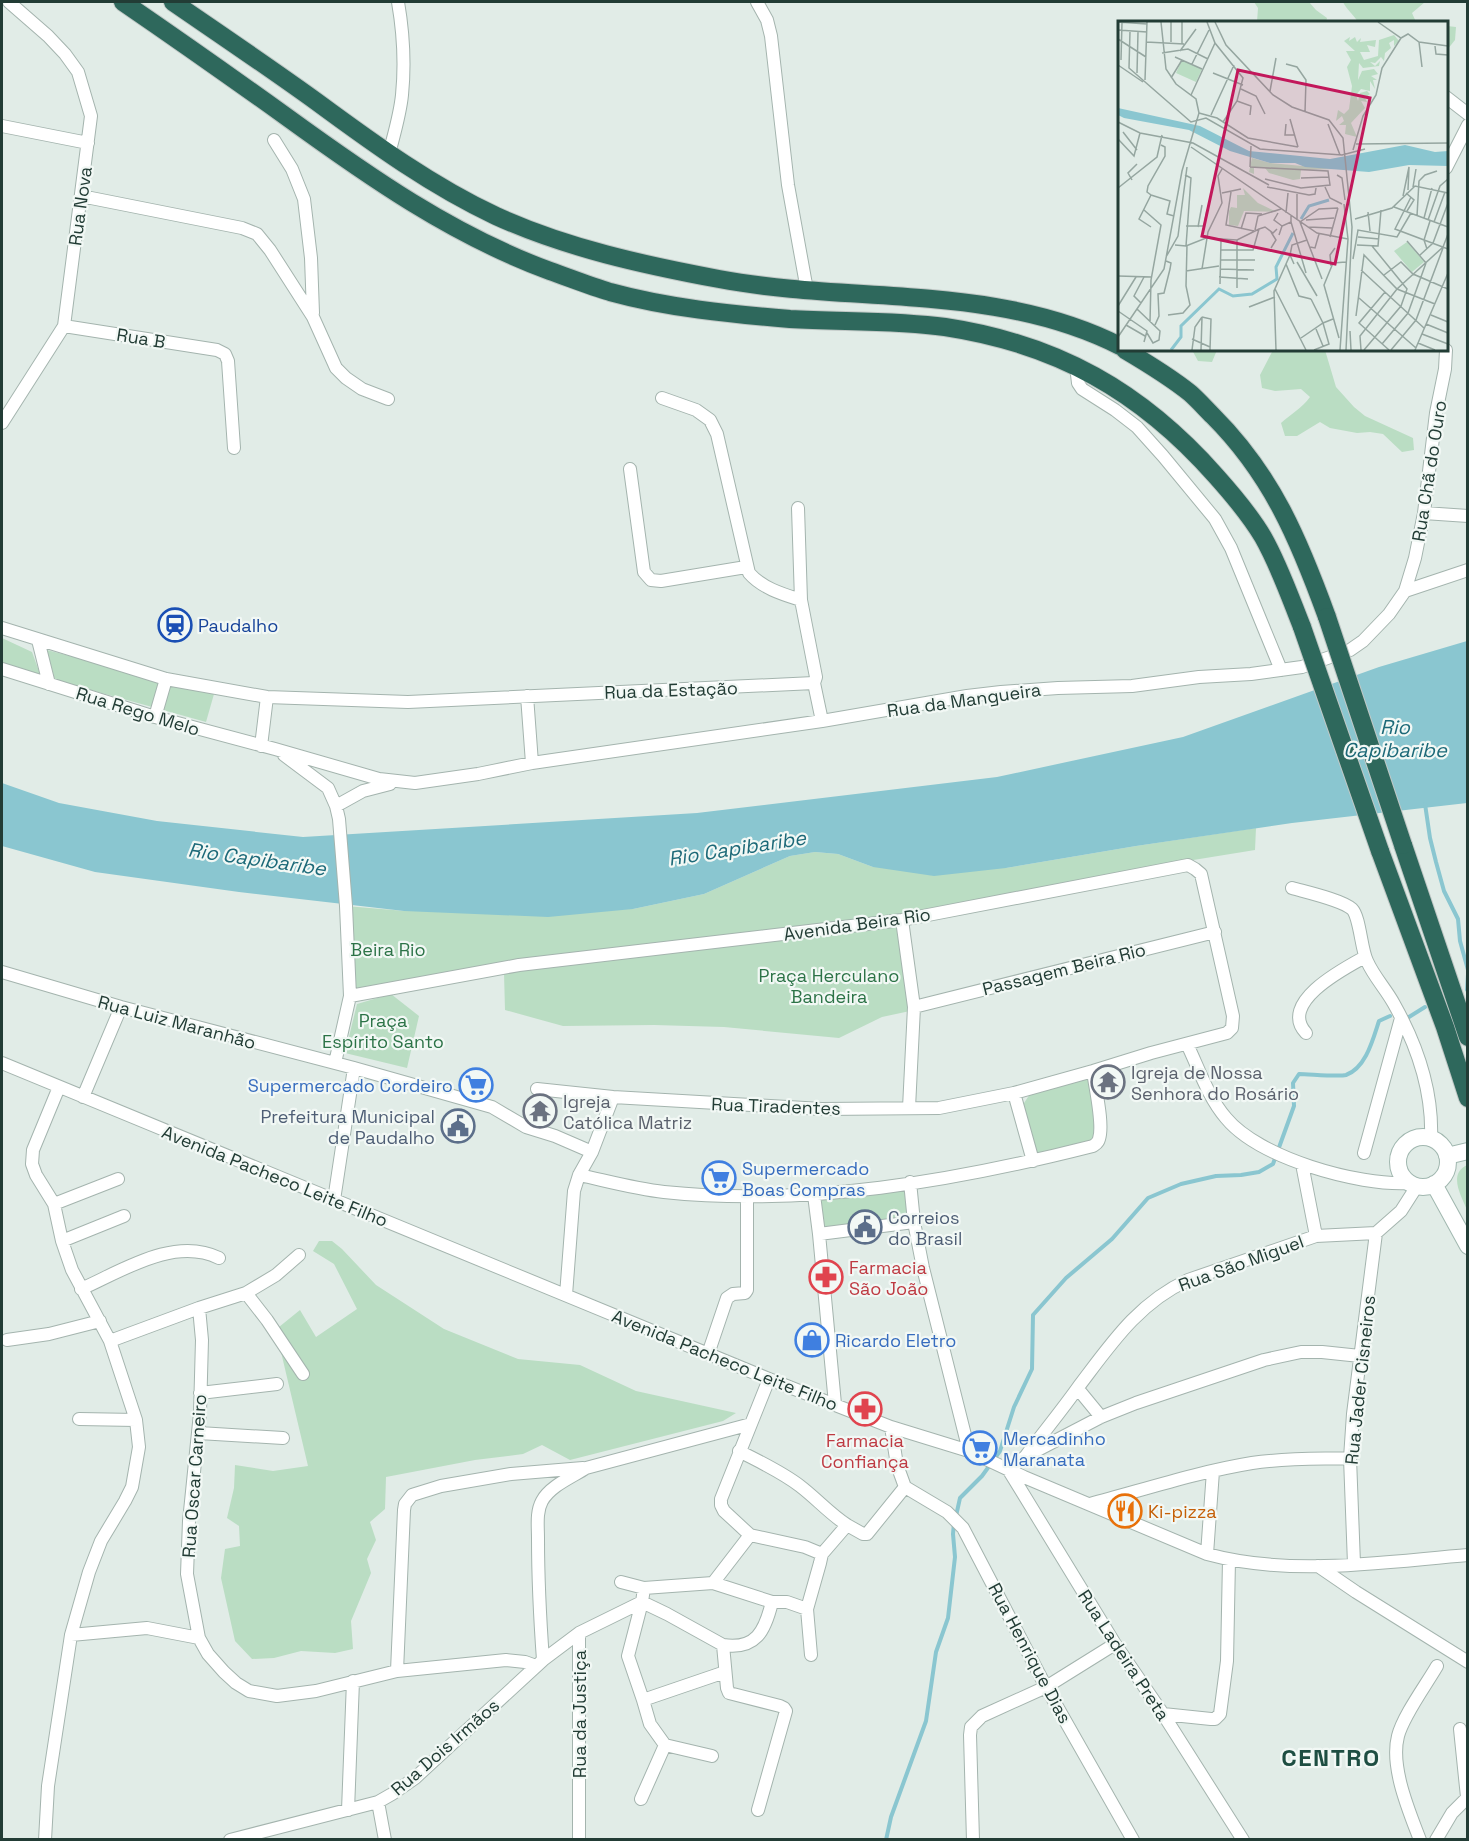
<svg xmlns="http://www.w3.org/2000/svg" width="1469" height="1841" font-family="'Space Grotesk',sans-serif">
	<rect width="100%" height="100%" fill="#e1ece7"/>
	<!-- green -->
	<path fill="#baddc3" d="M1254 2H1309L1316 10 1327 18 1326 22H1257L1258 8Z
		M1343 2H1425L1412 13 1416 22H1358C1354 15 1346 9 1343 2Z
		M1447 26 1456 27 1455 40 1447 50Z
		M1192 350H1217L1212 362 1198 361Z
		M1272 350H1325L1336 387 1354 407 1365 416 1413 438 1414 450 1402 452 1383 434 1370 432 1357 433 1330 428 1320 422 1297 436H1285L1281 423C1291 414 1302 408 1310 397L1301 389 1275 391 1262 388 1260 375 1272 352Z
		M2 638 32 652 40 674 35 676 2 668Z
		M47 650 214 694 206 722 55 680Z
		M1256 828 1255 850 1181 862 902 920 484 970 350 996 346 906 405 911 633 909 704 894 790 856 815 852 838 854 873 867 1006 868 1136 846Z
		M896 925 910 1011 882 1017 839 1038 724 1027 654 1025 563 1026 505 1010 504 973Z
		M391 994 419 1016 407 1068 345 1053 357 1004Z
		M1085 1077 1091 1084 1095 1138 1091 1142 1036 1154 1022 1106 1030 1094Z
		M1467 1165H1468L1467 1210C1461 1195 1448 1174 1467 1165Z
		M910 1182 914 1222 819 1234 814 1195Z
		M319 1241H332L342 1249 376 1285 444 1329 518 1359 580 1365 636 1391 736 1413 723 1421 570 1460 542 1445 523 1454 475 1460 386 1477 385 1509 370 1522 376 1540 367 1559 371 1573 351 1621 353 1649 335 1653 301 1651 274 1658 252 1659 235 1641 221 1578 225 1549 240 1546 239 1526 227 1518 234 1488 235 1465 273 1471 308 1466 281 1352 279 1327 300 1310 316 1337 357 1309 334 1264 313 1251Z"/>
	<!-- water -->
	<path fill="#8ac6d0" d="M1467 641V803L1292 823 1136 846 1006 868 934 876 873 867 838 854 815 852 790 856 704 894 633 909 548 917 404 911 239 892 95 872 2 846V783L59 803 157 821 303 837 697 813 997 777 1183 737 1379 667Z"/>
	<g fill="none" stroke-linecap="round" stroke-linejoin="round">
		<!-- stream -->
		<path stroke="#8ac6d0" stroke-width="4" d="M1425 804 1430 838 1436 862 1444 891 1458 919 1460 941 1468 970
			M1467 990 1468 974
			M1409 1017 1425 1007
			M956 1516 960 1498 982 1476 1000 1451 1014 1407 1032 1369 1033 1315 1066 1278 1112 1239 1148 1198 1181 1184 1216 1176 1241 1175 1259 1172 1273 1164 1294 1106 1293 1083 1299 1074C1309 1074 1338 1077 1346 1075 1366 1068 1373 1039 1379 1021L1390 1016
			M886 1840 891 1817 926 1721 936 1652 948 1618 955 1557 953 1534 954 1523"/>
		<defs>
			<path id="street" d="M757 2 767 20 771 36 788 185 807 290
				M1446 97 1468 114
				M2 126 88 143
				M274 140 292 169 304 199 311 258 313 313
				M389 154C394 134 400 115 402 95 405 65 403 31 398 2
				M1446 168 1468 125
				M81 196 242 228 257 234 270 250 313 317 336 368 346 378 362 389 388 399
				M64 326 217 350 225 354 228 361 234 448
				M1076 366 1078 383 1082 389 1115 410 1137 427 1163 456 1215 519 1231 548 1281 670
				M662 398 696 410 710 420 717 434 749 573C762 588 782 594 801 600L816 677 814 683 822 721
				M2 423 64 326 91 116 78 72 65 54 48 36 9 2
				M630 469 644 572 651 580 661 581 746 567
				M798 508 801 600
				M1424 513 1468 516
				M1405 591 1468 570
				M2 628 166 679 267 697 408 702 814 683
				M38 640 49 684
				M2 669 155 717 275 749 379 779 415 783 478 774 532 763 822 721 967 696 1001 692 1058 688 1132 686 1199 677 1251 674 1302 667 1350 650 1363 641 1389 614 1405 591 1415 558 1424 513 1436 413 1445 369 1446 350
				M527 696 532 763
				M155 717 166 679
				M261 746 267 697
				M284 755 328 788 336 806 339 819 346 906 350 996 335 1063
				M336 806 363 791 390 784
				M1292 888C1306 892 1342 900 1352 909 1360 917 1361 949 1367 961 1374 977 1386 989 1394 1004 1417 1045 1433 1091 1431 1139
				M902 920 914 1007 909 1108
				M2 972 121 1007 354 1068 492 1107 526 1127 555 1136 592 1152
				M350 996 519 965 902 920 1188 865 1195 869 1201 874 1233 1016 1232 1028 1227 1033 1151 1053 1093 1071 1014 1093 939 1108 822 1109 613 1097 537 1089
				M914 1007 1215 932
				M1306 1033C1278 1003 1343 969 1365 957
				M1187 1044C1199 1069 1208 1097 1226 1118 1259 1158 1358 1186 1409 1183
				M2 1063 769 1379 891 1427 969 1451 1024 1477 1207 1554C1291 1577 1382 1562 1468 1555
				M1014 1093 1033 1161
				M83 1097 121 1007
				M1364 1153 1401 1018
				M1302 1164 1316 1236
				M579 1175C607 1181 636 1189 664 1192 807 1207 955 1181 1093 1146 1097 1143 1098 1143 1099 1139 1104 1124 1095 1088 1093 1071
				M910 1182 914 1222 923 1268 969 1451
				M814 1195 819 1234 835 1404
				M334 1200 354 1068
				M54 1204 118 1179
				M1376 1233 1401 1211 1417 1186
				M819 1234 914 1222
				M62 1241 124 1216
				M81 1289C122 1271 174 1236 219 1258
				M246 1293 267 1320 303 1374
				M566 1295 574 1191 579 1175 592 1152 613 1097
				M199 1308 202 1340 200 1413 189 1521 187 1574 199 1638 208 1654 224 1672 236 1683 249 1691 277 1696 316 1691 397 1671 506 1660 525 1662 536 1666
				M7 1340 49 1334 100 1321
				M110 1341 199 1308 246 1293 276 1275 299 1255
				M708 1354 727 1298 733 1294 745 1293 747 1290V1196
				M1078 1389 1101 1417
				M200 1393 277 1384
				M79 1419 136 1420
				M751 1424 721 1499V1505L724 1511 750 1535 805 1547 822 1554
				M199 1433 283 1438
				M739 1451C760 1462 782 1472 800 1486 817 1499 830 1514 847 1525
				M1030 1454 1101 1417 1136 1403 1264 1360 1301 1352H1322L1360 1356
				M905 1487 947 1512 963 1528 1046 1687 1133 1840
				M1090 1504C1143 1490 1197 1472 1252 1463 1284 1458 1317 1459 1350 1458
				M1207 1554 1213 1471
				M1354 1564 1350 1458 1353 1414 1376 1233
				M1318 1566 1356 1592 1468 1662
				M621 1582 644 1588 713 1583 772 1602H787L807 1609
				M713 1583 750 1535
				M644 1588 642 1602 628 1656 643 1700 650 1724 665 1745 712 1756
				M579 1633V1840
				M71 1635 147 1628 199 1638
				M723 1645 727 1688 729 1693 780 1706 784 1708 786 1711 758 1810
				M811 1655 807 1609 820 1563 822 1554 847 1525 863 1534H867L905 1487 897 1465 891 1427
				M543 1660C540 1619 538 1579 538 1538 538 1526 536 1512 542 1501 550 1486 572 1477 586 1468L751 1424 769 1379
				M397 1671 404 1510 405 1504 412 1495 441 1486 511 1474 583 1468
				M643 1700 725 1672
				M1163 1714 1211 1719H1215L1220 1714 1227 1661 1229 1560
				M1460 1729 1467 1797
				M641 1799 665 1745
				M378 1802 385 1840
				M348 1810 353 1681
				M45 1840 48 1786 71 1635 89 1572 101 1541 125 1501 132 1487 139 1447 136 1420 110 1341 72 1270 62 1241 54 1204 36 1175 32 1164 33 1150 59 1087
				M230 1840 378 1802 392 1794 415 1778 543 1660 579 1633 642 1602 667 1614 723 1645C756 1650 765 1631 772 1602
				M973 1840 970 1735 971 1727 982 1716 1046 1687 1115 1644
				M1243 1840 1163 1714 1115 1644 1008 1469 1025 1457C1043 1433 1062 1410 1079 1386 1111 1344 1138 1303 1188 1280L1316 1236 1376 1233
				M1420 1840C1409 1811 1390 1767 1398 1736 1403 1716 1426 1685 1437 1666
				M1436 1840 1452 1813 1468 1797"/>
			<path id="secondary" d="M1398 1162a25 25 0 1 1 50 0a25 25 0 1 1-50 0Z
				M1447 1156 1468 1151
				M1434 1184 1468 1246"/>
			<path id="highway" d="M123 2C177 39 231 77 284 115 368 176 452 235 550 271 570 278 590 286 610 292 668 308 730 314 790 319 841 322 895 320 945 327 1057 344 1141 391 1216 476 1233 495 1250 515 1263 537 1279 565 1290 597 1302 627
				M173 2C221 35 270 68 317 102 374 144 432 186 496 216 566 248 644 265 719 279 852 304 996 283 1120 346
				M1125 350C1147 363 1170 377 1190 393 1198 400 1205 408 1213 416 1272 475 1299 540 1327 617
				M1403 845 1468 1037
				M1380 851 1445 1027 1468 1098"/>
		</defs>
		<!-- street casing -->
		<use href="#street" stroke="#a4b4ae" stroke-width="14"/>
		<!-- secondary casing -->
		<use href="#secondary" stroke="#a0b7af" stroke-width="18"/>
		<!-- highway casing -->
		<use href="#highway" stroke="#c1c8c6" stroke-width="20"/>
		<!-- street -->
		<use href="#street" stroke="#fff" stroke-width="12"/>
		<!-- secondary -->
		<use href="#secondary" stroke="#fff" stroke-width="16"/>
		<!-- highway -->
		<use href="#highway" stroke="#2e685c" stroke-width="18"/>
		<defs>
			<path id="highway-bridge" d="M1327 617 1403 845
				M1302 627 1380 851"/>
		</defs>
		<!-- highway-bridge casing -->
		<use href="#highway-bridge" stroke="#c1c8c6" stroke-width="20" stroke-linecap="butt"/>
		<!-- highway-bridge -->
		<use href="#highway-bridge" stroke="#2e685c" stroke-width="18"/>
	</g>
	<!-- icons -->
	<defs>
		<symbol id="station-ring" viewBox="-11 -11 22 22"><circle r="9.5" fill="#f2f8f5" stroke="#1a4fb4" stroke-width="1.5"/><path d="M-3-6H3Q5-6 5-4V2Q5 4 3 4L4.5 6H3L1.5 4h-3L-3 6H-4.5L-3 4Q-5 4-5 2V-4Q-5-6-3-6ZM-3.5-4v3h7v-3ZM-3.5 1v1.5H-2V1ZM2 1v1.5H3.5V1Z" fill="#1a4fb4"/></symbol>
		<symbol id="temple-ring" viewBox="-11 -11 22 22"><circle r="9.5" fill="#f2f8f5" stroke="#6b7280" stroke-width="1.5"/><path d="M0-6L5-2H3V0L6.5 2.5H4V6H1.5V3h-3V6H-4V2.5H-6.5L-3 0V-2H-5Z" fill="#6b7280"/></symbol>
		<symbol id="supermarket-ring" viewBox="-11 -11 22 22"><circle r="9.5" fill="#f2f8f5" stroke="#3f7fe0" stroke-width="1.5"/><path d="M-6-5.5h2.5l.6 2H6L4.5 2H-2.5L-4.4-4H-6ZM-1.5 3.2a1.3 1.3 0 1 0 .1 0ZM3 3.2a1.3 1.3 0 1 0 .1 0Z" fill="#3f7fe0"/></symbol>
		<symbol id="civic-ring" viewBox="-11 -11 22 22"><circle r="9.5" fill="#f2f8f5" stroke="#5c6f8a" stroke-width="1.5"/><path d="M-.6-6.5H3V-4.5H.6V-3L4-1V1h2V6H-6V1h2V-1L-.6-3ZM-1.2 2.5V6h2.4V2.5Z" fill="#5c6f8a"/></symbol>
		<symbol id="pharmacy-ring" viewBox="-11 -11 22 22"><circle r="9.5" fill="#f2f8f5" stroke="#e0444e" stroke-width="1.5"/><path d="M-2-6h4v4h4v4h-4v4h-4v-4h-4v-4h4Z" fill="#e0444e"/></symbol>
		<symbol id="shop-ring" viewBox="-11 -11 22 22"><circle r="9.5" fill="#f2f8f5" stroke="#3f7fe0" stroke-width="1.5"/><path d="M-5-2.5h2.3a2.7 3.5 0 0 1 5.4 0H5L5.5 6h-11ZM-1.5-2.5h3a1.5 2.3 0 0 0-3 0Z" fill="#3f7fe0"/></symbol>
		<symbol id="restaurant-ring" viewBox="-11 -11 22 22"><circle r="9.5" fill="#f2f8f5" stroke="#e8710a" stroke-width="1.5"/><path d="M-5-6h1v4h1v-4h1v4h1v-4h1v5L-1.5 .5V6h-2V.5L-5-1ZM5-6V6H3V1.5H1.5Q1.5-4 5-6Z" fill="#e8710a"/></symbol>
	</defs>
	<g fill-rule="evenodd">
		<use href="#station-ring" x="156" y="606" width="38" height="38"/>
		<use href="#temple-ring" x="1089" y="1063" width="38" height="38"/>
		<use href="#supermarket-ring" x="457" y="1066" width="38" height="38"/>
		<use href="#temple-ring" x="521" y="1092" width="38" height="38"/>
		<use href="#civic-ring" x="439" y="1107" width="38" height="38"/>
		<use href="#supermarket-ring" x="700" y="1159" width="38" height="38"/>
		<use href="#civic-ring" x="846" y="1208" width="38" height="38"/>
		<use href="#pharmacy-ring" x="807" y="1258" width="38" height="38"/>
		<use href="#shop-ring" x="793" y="1321" width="38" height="38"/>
		<use href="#pharmacy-ring" x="846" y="1390" width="38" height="38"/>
		<use href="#supermarket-ring" x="961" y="1429" width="38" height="38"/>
		<use href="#restaurant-ring" x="1106" y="1492" width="38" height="38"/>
	</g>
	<g text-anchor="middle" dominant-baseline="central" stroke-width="4.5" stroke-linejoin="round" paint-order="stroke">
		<!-- street labels -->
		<g font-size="18" fill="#223c35" stroke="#f2f8f5">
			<text transform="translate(80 206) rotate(-82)">Rua Nova</text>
			<text transform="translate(141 338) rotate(9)">Rua B</text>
			<text transform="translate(1429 471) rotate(-81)">Rua Chã do Ouro</text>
			<text transform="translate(671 690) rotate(-2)">Rua da Estação</text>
			<text transform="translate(964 700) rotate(-8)">Rua da Mangueira</text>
			<text transform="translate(138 711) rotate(17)">Rua Rego Melo</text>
			<text transform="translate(857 924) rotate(-8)">Avenida Beira Rio</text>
			<text transform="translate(1064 969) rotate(-14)">Passagem Beira Rio</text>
			<text transform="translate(177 1022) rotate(15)">Rua Luiz Maranhão</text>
			<text transform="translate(776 1106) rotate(2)">Rua Tiradentes</text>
			<text transform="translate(275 1176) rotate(22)">Avenida Pacheco Leite Filho</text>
			<text transform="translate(1241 1263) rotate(-20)">Rua São Miguel</text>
			<text transform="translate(725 1360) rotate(22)">Avenida Pacheco Leite Filho</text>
			<text transform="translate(1360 1380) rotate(-84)">Rua Jader Cisneiros</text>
			<text transform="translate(194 1476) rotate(-86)">Rua Oscar Carneiro</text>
			<text transform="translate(1030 1653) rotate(62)">Rua Henrique Dias</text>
			<text transform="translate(1124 1655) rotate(57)">Rua Ladeira Preta</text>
			<text transform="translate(579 1714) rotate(-90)">Rua da Justiça</text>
			<text transform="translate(445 1747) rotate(-41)">Rua Dois Irmãos</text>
		</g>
		<!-- transit labels -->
		<g font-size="18" fill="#164399" stroke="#f2f8f5" text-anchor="start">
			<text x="198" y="625">Paudalho</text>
		</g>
		<!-- park labels -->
		<g font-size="18" fill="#2c7347" stroke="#f2f8f5">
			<text x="388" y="949">Beira Rio</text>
			<text x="829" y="975">Praça Herculano<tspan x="829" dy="21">Bandeira</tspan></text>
			<text x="383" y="1020">Praça<tspan x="383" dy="21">Espírito Santo</tspan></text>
		</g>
		<!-- worship labels -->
		<g font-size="18" fill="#5b616d" stroke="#f2f8f5" text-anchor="start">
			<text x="1131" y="1072">Igreja de Nossa<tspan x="1131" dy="21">Senhora do Rosário</tspan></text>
			<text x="563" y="1101">Igreja<tspan x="563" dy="21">Católica Matriz</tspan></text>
		</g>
		<!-- shop labels -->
		<g font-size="18" fill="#366cbe" stroke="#f2f8f5" text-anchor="start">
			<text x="453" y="1085" text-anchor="end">Supermercado Cordeiro</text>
			<text x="742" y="1168">Supermercado<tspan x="742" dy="21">Boas Compras</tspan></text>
			<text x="835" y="1340">Ricardo Eletro</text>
			<text x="1003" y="1438">Mercadinho<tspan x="1003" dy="21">Maranata</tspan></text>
		</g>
		<!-- service labels -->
		<g font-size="18" fill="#4e5e75" stroke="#f2f8f5" text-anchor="end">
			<text x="435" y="1116">Prefeitura Municipal<tspan x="435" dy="21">de Paudalho</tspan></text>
			<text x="888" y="1217" text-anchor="start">Correios<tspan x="888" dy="21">do Brasil</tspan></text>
		</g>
		<!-- health labels -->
		<g font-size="18" fill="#be3a42" stroke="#f2f8f5" text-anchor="start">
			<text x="849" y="1267">Farmacia<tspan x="849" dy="21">São João</tspan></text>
			<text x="865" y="1440" text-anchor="middle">Farmacia<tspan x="865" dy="21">Confiança</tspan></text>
		</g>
		<!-- food labels -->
		<g font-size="18" fill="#c56008" stroke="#f2f8f5" text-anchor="start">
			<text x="1148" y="1511">Ki-pizza</text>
		</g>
		<!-- water labels -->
		<g font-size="20" font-style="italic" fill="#1c6978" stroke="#f2f8f5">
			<text x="1395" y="727">Rio<tspan x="1395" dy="23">Capibaribe</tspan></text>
			<text transform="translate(737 848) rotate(-9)">Rio Capibaribe</text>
			<text transform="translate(257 859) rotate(8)">Rio Capibaribe</text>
		</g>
		<!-- district labels -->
		<g font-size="24" font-weight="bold" letter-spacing="1.5" fill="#1e4e42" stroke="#f2f8f5">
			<text x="1331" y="1757">CENTRO</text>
		</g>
	</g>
	<!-- overview -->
	<g transform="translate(1118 21)">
		<rect width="330" height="330" fill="#e1ece7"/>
		<path d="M276 14 281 20 276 25V19L271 22 273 27 267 32 266 40 263 36 257 42 252 41 257 45 262 40 261 45 245 47 241 42 240 59 244 50 256 48 260 53 253 55 259 59H255L257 68 252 60V70L243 68 238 74 240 80 242 72 249 70 252 73 247 77 249 81 243 80 247 87 233 102 239 116 227 113 228 104H221L226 100 224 95 218 100 220 89 226 93 231 88 234 65 229 46 233 39 228 30H237L226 20 232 16 231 20 237 16 239 21 243 17 242 21 258 19 257 26 249 24 252 31H242L246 39 260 35 261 19ZM64 39 84 48 78 61 58 52ZM134 137 152 142 217 148 183 149 182 158 175 159 151 152 147 147 136 146V153L131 151ZM125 167 140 182 159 191 126 190 120 205 111 204V190L113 186 119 187V174H127ZM289 221 306 241 294 251 276 230Z" fill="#baddc3"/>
		<path d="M0 87 82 105 131 130 212 138 287 124 317 131 330 130V145L291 144 251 151 187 146 177 142H152L112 130 71 109 6 97 0 94Z" fill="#8ac6d0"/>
		<path fill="none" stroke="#8ac6d0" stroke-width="3" d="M183 198 191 185 211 179M53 329 63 316V305L101 268 115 275 134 273 159 258 158 246 175 212"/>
		<path fill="none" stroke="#95a6a0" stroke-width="1.5" d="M0 1 29 3M53 1V21M64 1V23M89 1 97 22 125 57 119 80 105 101M97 1 108 24 155 74 174 86 211 99 225 117 234 206 228 329M260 1 283 17 290 13 301 21 330 25M0 9 29 11M12 10 11 47 73 101 88 97 142 128 224 134 247 128M0 18 28 36M28 21 66 23M301 21 304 46M317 25 318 33 330 34M62 30 78 8M44 32 70 28 90 38M57 36 84 48M3 39 4 1M74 43 91 9M168 43 179 46 188 59 187 91M0 44 25 61M19 52 20 11M95 52 125 64M53 57 64 39M27 59 29 1M123 68 138 75 147 93M152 70 158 37M73 74 97 22M119 80 133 85 132 94M81 92 99 97 130 117 180 126M93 94 116 44M172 98 180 126M0 101 22 112 75 122 151 164M168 103 167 114H176M210 103 222 134M5 111 19 129M0 118 16 135 22 112M238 123 330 122M73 126 199 212 230 218M235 129 245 95 258 74 264 47 283 17M132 146 210 150 212 164 183 167 147 158M132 146 133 125M67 154 73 157 68 225M219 154 224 157 227 179M183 157 211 156M14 159 10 152 19 143M149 166 191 174 197 173 198 167M207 166 212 177 224 183M295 166 298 148M0 167 39 136 44 114M113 171 108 204 136 210M104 172 123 168M288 172 296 179 289 190M179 173V199M33 174 52 180 49 193 56 195M285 175 291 146 290 169M293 176 277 208 330 228M276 186 330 206M26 189 43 204 33 259 32 301M250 191 252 210M160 192 156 199 164 205M168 192 170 172M299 195 301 160 307 154 319 150M306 197 314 167M237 198 274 187 297 165 330 172M188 199 216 197M310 199 322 165 330 158M173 201 188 252M316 201 327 171M68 205H86L89 189M33 206 21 198 33 174 29 171 30 165 47 135V126L43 124M80 206 84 184M190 206 214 207M123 208 128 192 144 193M137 209 140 195 163 188M161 214 164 205 173 201V195M212 216 220 187M240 216 261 218M289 220 308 242M57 224 68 225 88 217 119 219 141 208 147 206 155 212 159 208M239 224 260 225 263 189M192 226 197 227 201 213M153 227 158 219 153 211M309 228 306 219 312 200M103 229H135L141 208M172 234 168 243 181 275 193 278M302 234 315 222 330 182M48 236 60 215 69 146M235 238 240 209 279 216 293 192M102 239H137M179 241 199 275M176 243 172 234 174 224 189 219M213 245 212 234 217 227M84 248 90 211 104 182 100 155 104 148M102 248 136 249M243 249 306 307M68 250 101 245M266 254 283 241 295 253 330 268M0 255 34 256M101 256 130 258M204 258 182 201 201 188 220 187M102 263 103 220M119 267V219M157 268 188 329M267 271 241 302 271 329M241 277 298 327M193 278 205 302 215 298M23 282 16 275 26 256M0 285 18 256M131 286 157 276M19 288 42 310 41 319 35 322 29 312M0 290 29 310 26 321M50 294 65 292 72 284 68 265 69 224M313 294 330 301M238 295 246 234 279 268 317 283M84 296 93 298 92 329M308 303 330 312M8 304 27 315M37 304 41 295 40 273 46 272 52 248 53 242 48 240M198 308 205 325M232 310 233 329M304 313 330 323M0 316 46 248 64 150 81 92 78 78 58 63 48 48 43 1M183 317 205 302 211 323 196 329M221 317 206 264 215 242 228 241M74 318 92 326M300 322 317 329M264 323 290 292 308 242M74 329 77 306 84 296M83 329 84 296M158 329 156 270 168 243M222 329 230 218 226 183M243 329 242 315 279 268 325 226 330 213M246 329 283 285 289 268 254 225M273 329 298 299 325 227M297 329 330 252"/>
		<path fill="#c2185b" fill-opacity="0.15" stroke="#c2185b" stroke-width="3" d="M120 49 252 77 217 243 84 215Z"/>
		<rect width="330" height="330" fill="none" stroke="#223c35" stroke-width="3"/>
	</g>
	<!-- border -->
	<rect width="1469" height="1841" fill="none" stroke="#223c35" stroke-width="6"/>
</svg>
